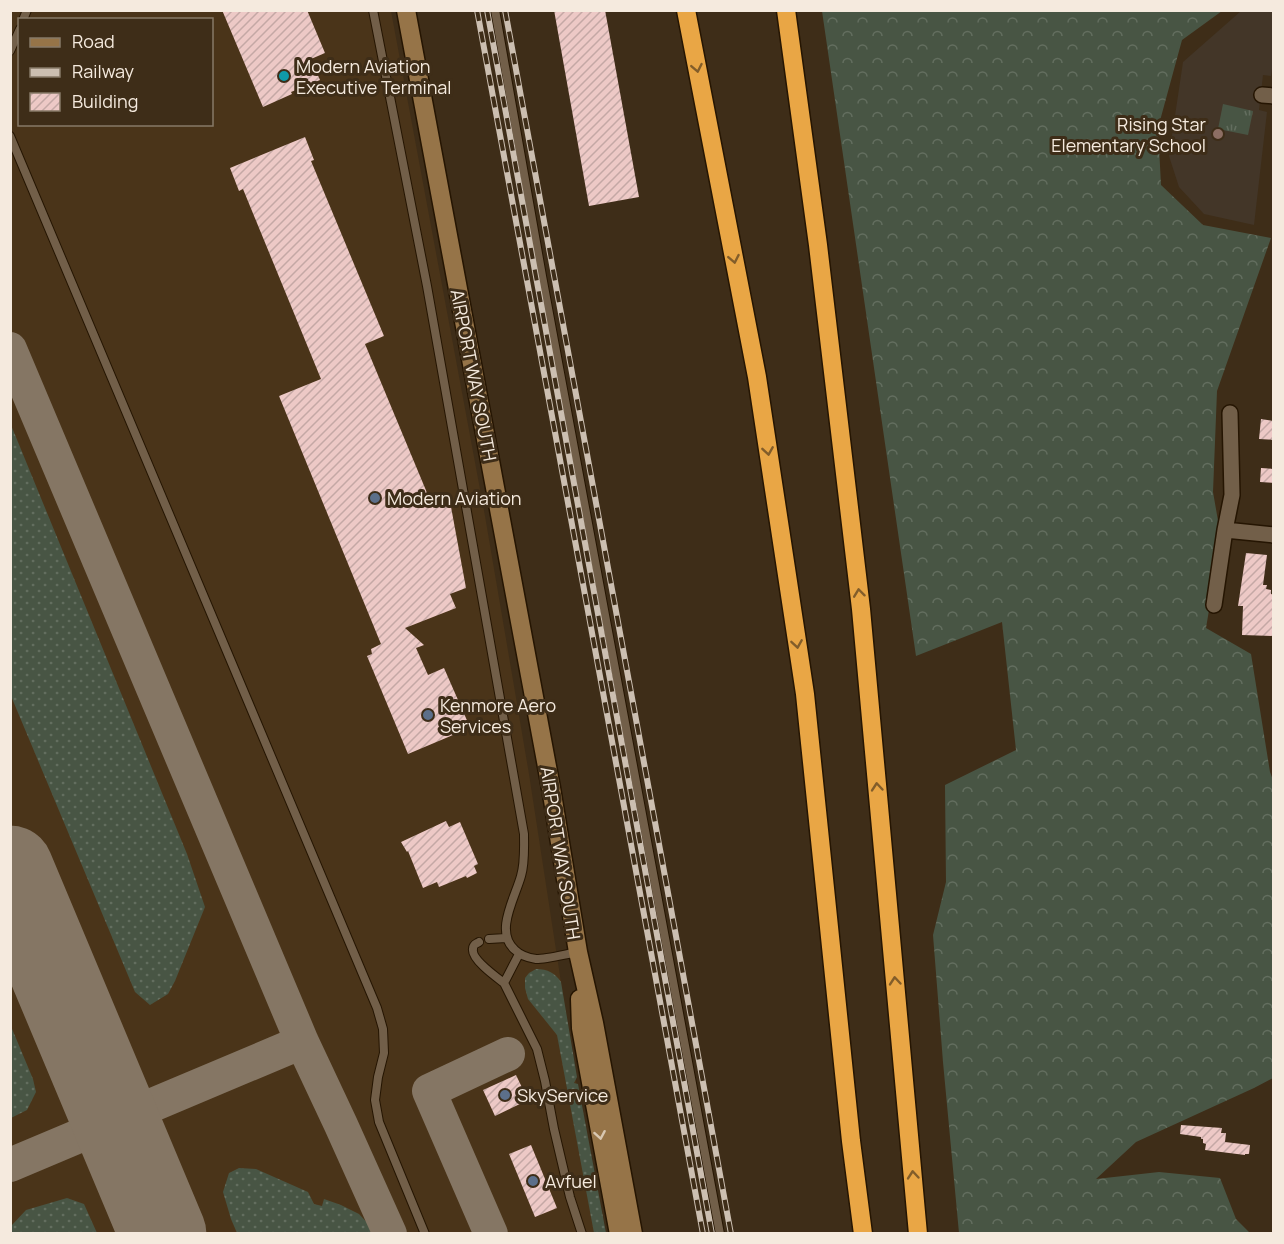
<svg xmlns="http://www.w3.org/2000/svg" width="1284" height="1244" font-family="Manrope,sans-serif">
	<defs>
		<pattern id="grass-dots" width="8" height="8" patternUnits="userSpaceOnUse" patternTransform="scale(1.5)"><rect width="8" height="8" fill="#485544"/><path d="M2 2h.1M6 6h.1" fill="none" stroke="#636e5f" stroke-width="1.8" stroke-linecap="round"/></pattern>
		<pattern id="forest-crowns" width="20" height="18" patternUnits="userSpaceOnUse" patternTransform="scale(1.5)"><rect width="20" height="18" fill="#485544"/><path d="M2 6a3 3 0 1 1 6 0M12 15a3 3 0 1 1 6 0" fill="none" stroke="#636e5f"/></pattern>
		<pattern id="park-tufts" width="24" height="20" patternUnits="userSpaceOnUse" patternTransform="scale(1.5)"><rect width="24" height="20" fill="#485544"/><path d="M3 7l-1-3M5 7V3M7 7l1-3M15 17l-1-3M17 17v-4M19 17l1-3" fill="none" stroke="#636e5f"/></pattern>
		<pattern id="building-hatch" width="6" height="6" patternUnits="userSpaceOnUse" patternTransform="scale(1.5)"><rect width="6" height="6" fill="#edc9c6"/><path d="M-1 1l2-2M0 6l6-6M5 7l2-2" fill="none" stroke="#c4a8a5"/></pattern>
	</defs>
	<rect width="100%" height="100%" fill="#3e2d18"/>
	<!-- education -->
	<path fill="#433628" d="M1241 11H1273L1274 56 1271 76 1263 75 1259 110 1267 112 1254 225 1204 214 1179 187 1169 156 1183 62Z"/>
	<!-- built -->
	<path fill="#4a3419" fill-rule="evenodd" d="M10 11H391L485 516 529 774 578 1093 603 1233H11ZM20 20H212V124H20Z"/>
	<!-- grass -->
	<path fill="url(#grass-dots)" d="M11 425 187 854 205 907 175 981 168 994 150 1005 135 992 11 696Z
		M536 969C548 969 555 973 561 982L577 1077 574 1083 578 1084 606 1233H594L557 1035 528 999 525 988V978L529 973Z
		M10 1024 33 1079 36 1092 27 1110 11 1118Z
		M239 1168 256 1169 308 1192 314 1204 322 1206 324 1199 341 1205 359 1214 377 1233H237L231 1219 223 1192 229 1173Z
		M67 1198 84 1204 97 1233H11L12 1225 26 1210Z"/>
	<!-- forest -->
	<path fill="url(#forest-crowns)" d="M822 11H1222L1182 40 1158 128 1161 185 1203 225 1271 238 1217 391 1213 492 1221 538 1206 628 1251 654 1270 772 1273 780V1078L1254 1088 1136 1142 1096 1179 1159 1172 1220 1178 1236 1219 1250 1233H959L943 1062 933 935 946 882 945 785 1016 750 1002 622 916 656Z"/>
	<!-- park -->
	<path fill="url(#park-tufts)" d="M1223 104 1253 111 1248 135 1218 129Z"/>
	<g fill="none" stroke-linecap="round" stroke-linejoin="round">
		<!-- taxiway -->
		<path stroke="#857664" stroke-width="34" d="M10 349 302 1042 341 1125 390 1234
			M10 1165 302 1042
			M491 1234 429 1091 508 1054"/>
		<!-- runway -->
		<path stroke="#857664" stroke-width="87" d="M10 869 163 1234"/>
	</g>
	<!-- building -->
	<path fill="url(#building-hatch)" d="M222 10H307L325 53 311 59 320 80 291 92 292 94 263 107Z
		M554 10H605L639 197 589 206Z
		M305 137 314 160 311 161 384 336 365 344 430 500 449 496 466 588 450 594 456 608 405 628 424 645 416 648 428 675 444 668 469 725 451 732 453 735 408 754 367 656 372 654 371 649 381 644 279 396 321 379 243 189 239 191 230 168Z
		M1261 419 1274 421V440L1259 439Z
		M1261 468 1274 469V483L1260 482Z
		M1246 553 1267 555 1263 585H1267L1266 589 1271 590V594L1274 595V636L1242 635 1243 606H1238Z
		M446 821 449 827 460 822 478 864 474 866 477 873 467 878 466 876 439 887 437 882 423 888 408 851 407 852 401 842Z
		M516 1075 528 1100 495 1116 483 1090Z
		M1181 1125 1222 1128 1221 1133H1226L1225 1142 1250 1145 1249 1154H1245V1155L1205 1150 1206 1144 1203 1143V1139H1201V1137L1180 1134Z
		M531 1145 557 1208 535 1217 509 1154Z"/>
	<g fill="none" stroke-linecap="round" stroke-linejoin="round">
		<defs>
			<path id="lane" d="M373 10 427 286 524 834C524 848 525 863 521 876 515 898 494 932 515 950 520 955 529 958 536 959 547 959 566 954 578 952
				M495 10 542 276 720 1234
				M23 20 27 10
				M10 51 20 29
				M10 136 377 1008 383 1029 384 1053 378 1077 375 1100 379 1122 425 1234
				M489 939 506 938
				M479 942C476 944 473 944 473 949 471 959 496 977 504 983
				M519 954 504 983 537 1049 545 1081 554 1129 570 1197 582 1234"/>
			<path id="street" d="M1262 95 1274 96
				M1225 530 1274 535
				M1214 605 1225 530 1232 495 1230 413"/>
			<path id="secondary" d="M406 10 551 788 578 952 594 1023 633 1234
				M580 999 581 1028 619 1234"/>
			<path id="highway" d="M686 10 757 377 805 694 851 1141 863 1234
				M786 10 818 245 861 609 918 1234"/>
		</defs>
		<!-- lane casing -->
		<use href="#lane" stroke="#251502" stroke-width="10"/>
		<!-- street casing -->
		<use href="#street" stroke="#251502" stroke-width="18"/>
		<!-- secondary casing -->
		<use href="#secondary" stroke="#251502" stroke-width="21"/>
		<!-- highway casing -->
		<use href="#highway" stroke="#251502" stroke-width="21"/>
		<!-- lane -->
		<use href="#lane" stroke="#725f49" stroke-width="8"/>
		<!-- street -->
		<use href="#street" stroke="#725f49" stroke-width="15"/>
		<!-- secondary -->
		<use href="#secondary" stroke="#967448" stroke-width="18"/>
		<!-- highway -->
		<use href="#highway" stroke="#e9a645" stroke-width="18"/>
		<defs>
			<path id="rail" d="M477 10 703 1234
				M487 10 712 1234
				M505 10 731 1234"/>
		</defs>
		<!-- rail casing -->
		<use href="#rail" stroke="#ccbfb1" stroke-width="6"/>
		<!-- rail -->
		<use href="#rail" stroke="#3e2d18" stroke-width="4" stroke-dasharray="11" stroke-linecap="butt"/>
	</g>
	<!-- one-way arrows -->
	<defs><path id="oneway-chevron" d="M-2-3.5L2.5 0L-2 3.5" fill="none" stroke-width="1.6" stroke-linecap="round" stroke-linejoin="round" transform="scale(1.5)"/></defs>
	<g stroke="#825d2a">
		<use href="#oneway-chevron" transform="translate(697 68) rotate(79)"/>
		<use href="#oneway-chevron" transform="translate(734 259) rotate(79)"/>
		<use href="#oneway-chevron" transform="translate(768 451) rotate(81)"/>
		<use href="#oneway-chevron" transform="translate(859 593) rotate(-97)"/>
		<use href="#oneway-chevron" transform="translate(797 644) rotate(81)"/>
		<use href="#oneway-chevron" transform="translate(877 787) rotate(-95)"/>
		<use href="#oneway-chevron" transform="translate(895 981) rotate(-95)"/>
		<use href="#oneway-chevron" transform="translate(913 1175) rotate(-95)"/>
	</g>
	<use stroke="#d8c7b1" href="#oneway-chevron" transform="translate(600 1135) rotate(80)"/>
	<!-- markers -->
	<circle fill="#0f9aa8" stroke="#3e2d18" stroke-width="2" cx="284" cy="76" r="6"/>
	<circle fill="#8d6e63" stroke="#3e2d18" stroke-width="2" cx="1218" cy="134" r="6"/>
	<g fill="#5c6f8a" stroke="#3e2d18" stroke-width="2">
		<circle cx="375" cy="498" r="6"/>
		<circle cx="428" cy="715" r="6"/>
		<circle cx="505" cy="1095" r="6"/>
		<circle cx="533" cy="1181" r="6"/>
	</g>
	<g text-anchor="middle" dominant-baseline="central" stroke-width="6" stroke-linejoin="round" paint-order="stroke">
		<!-- poi labels -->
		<g font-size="18" fill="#f5eade" stroke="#3e2d18" text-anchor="start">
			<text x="296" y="66">Modern Aviation<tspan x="296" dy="21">Executive Terminal</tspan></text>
			<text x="1206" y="124" text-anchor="end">Rising Star<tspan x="1206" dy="21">Elementary School</tspan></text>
			<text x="387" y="498">Modern Aviation</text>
			<text x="440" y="705">Kenmore Aero<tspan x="440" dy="21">Services</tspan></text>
			<text x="517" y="1095">SkyService</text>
			<text x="545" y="1181">Avfuel</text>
		</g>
		<!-- street labels -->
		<g font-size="18" fill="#f5eade" stroke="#3e2d18">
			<text transform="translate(474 375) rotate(79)">AIRPORT WAY SOUTH</text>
			<text transform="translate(561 853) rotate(81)">AIRPORT WAY SOUTH</text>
		</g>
	</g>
	<!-- border -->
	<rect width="1284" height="1244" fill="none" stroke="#f5eade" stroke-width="24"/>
	<!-- legend -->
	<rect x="18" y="18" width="195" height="108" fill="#3e2d18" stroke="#877967" stroke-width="1.5"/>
	<rect x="30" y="38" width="30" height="9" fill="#967448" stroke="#877967" stroke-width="1.5"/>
	<text x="72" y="48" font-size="18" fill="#f5eade">Road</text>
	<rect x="30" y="68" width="30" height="9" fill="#ccbfb1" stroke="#877967" stroke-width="1.5"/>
	<text x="72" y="78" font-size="18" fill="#f5eade">Railway</text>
	<rect x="30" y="93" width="30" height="18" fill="url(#building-hatch)" stroke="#877967" stroke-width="1.5"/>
	<text x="72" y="108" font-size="18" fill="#f5eade">Building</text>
</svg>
